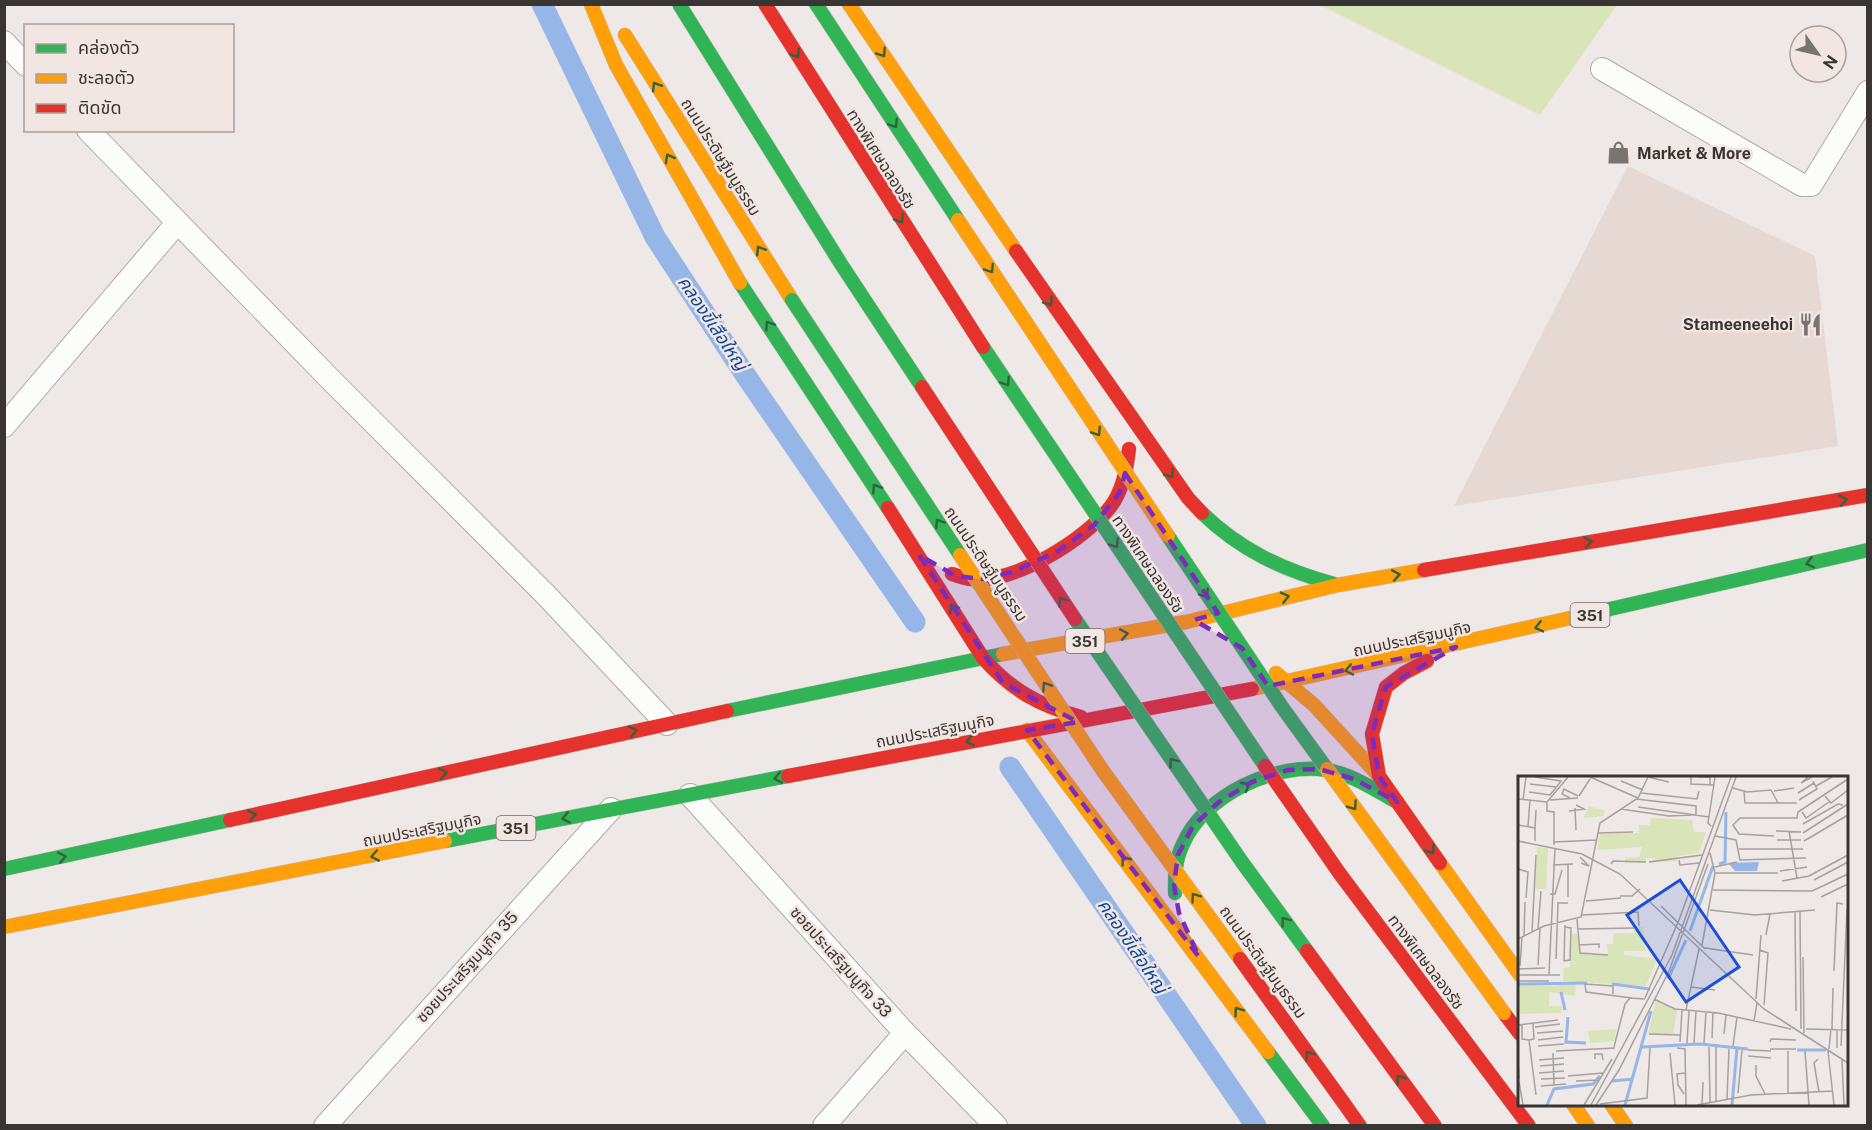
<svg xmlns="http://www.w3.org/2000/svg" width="1872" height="1130" font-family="'Public Sans','Noto Sans Thai',sans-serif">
	<rect width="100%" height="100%" fill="#eee8e6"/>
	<!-- built -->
	<path fill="#e6d8d3" d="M1628 166 1815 256 1838 446 1454 506Z"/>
	<!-- green -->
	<path fill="#d9e4b8" d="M1320 5 1617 4V5L1540 115Z"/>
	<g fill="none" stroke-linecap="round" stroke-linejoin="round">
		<!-- canal -->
		<path stroke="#96b6e8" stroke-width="21" d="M542 4 655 237 744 373 915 622
			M1010 767 1256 1126"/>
		<defs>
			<path id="street" d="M4 42 26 65
				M1602 69 1802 185H1811L1868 92
				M88 130 329 378 547 596 667 724
				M4 426 177 223
				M690 795 905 1033 996 1126
				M325 1126 611 809
				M824 1126 905 1033"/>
			<path id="fast" d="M816 4 958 220
				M740 283 888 508
				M1202 513C1240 550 1283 570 1334 584
				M1575 617 1868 550
				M727 711 1003 654
				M445 841 788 776
				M4 869 230 820
				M1175 893C1175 875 1175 860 1183 844 1204 795 1275 762 1326 770 1352 774 1375 790 1397 802
				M1268 1052 1323 1126"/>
			<path id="slow" d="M591 4 616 65 740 283
				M849 4 1016 251
				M625 35 792 300
				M1003 654 1186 622 1338 585 1424 570
				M1276 673 1314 705 1379 776
				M1252 689 1575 617
				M1027 730 1268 1052
				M1440 863 1520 975
				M4 927 445 841
				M1573 1104 1588 1126
				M1611 1104 1626 1126"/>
			<path id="jam" d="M1016 251 1188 498 1202 513
				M888 508 983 658C1011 690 1040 706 1081 717
				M1424 570 1868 495
				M952 574C958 576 964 578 970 579 1014 584 1085 540 1111 506 1123 490 1127 468 1129 449
				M1427 661 1404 673 1386 687 1372 734 1379 776 1440 863
				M788 776 1252 689
				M230 820 727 711
				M1504 1013 1520 1034
				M1343 1102 1360 1126"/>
		</defs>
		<!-- street casing -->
		<use href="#street" stroke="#afaaa8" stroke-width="24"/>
		<!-- fast casing -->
		<use href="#fast" stroke="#c8bdbb" stroke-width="15"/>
		<!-- slow casing -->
		<use href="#slow" stroke="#c8bdbb" stroke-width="15"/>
		<!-- jam casing -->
		<use href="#jam" stroke="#c8bdbb" stroke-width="15"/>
		<!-- street -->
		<use href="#street" stroke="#fcfcfb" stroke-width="22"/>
		<!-- fast -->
		<use href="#fast" stroke="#30b455" stroke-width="14"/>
		<!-- slow -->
		<use href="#slow" stroke="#ff9f0a" stroke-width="14"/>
		<!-- jam -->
		<use href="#jam" stroke="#e5322d" stroke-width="14"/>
		<defs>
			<path id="fast-bridge" d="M679 4 841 264 922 387
				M792 300 960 555
				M983 347 1265 766
				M1168 536 1282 707 1327 769
				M1075 619 1242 862 1307 951"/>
			<path id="slow-bridge" d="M958 220 1168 536
				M960 555 1103 771 1240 959
				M1327 769 1504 1013"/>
			<path id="jam-bridge" d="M765 4 983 347
				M922 387 1075 619
				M1265 766 1340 874 1529 1126
				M1307 951 1435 1126
				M1240 959 1343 1102"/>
		</defs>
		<!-- fast-bridge casing -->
		<use href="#fast-bridge" stroke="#c8bdbb" stroke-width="15" stroke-linecap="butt"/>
		<!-- slow-bridge casing -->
		<use href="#slow-bridge" stroke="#c8bdbb" stroke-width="15" stroke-linecap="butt"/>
		<!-- jam-bridge casing -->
		<use href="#jam-bridge" stroke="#c8bdbb" stroke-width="15" stroke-linecap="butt"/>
		<!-- fast-bridge -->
		<use href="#fast-bridge" stroke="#30b455" stroke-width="14"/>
		<!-- slow-bridge -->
		<use href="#slow-bridge" stroke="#ff9f0a" stroke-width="14"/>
		<!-- jam-bridge -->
		<use href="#jam-bridge" stroke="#e5322d" stroke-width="14"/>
	</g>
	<!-- one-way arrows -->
	<defs><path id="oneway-chevron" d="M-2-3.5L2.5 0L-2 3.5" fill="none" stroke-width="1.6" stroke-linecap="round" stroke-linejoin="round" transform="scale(1.5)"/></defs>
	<g stroke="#36613f">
		<use href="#oneway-chevron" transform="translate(882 53) rotate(56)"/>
		<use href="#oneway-chevron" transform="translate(796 54) rotate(58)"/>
		<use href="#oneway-chevron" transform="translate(656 86) rotate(-122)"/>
		<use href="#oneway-chevron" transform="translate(894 124) rotate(57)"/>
		<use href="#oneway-chevron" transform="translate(669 158) rotate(-119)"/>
		<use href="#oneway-chevron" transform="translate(900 219) rotate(57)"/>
		<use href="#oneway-chevron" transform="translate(760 250) rotate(-122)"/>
		<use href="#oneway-chevron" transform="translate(990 269) rotate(57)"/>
		<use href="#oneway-chevron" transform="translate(1049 302) rotate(55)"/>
		<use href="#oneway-chevron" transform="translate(769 325) rotate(-124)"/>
		<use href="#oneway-chevron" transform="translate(1006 382) rotate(57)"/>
		<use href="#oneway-chevron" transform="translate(1097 432) rotate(57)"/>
		<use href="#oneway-chevron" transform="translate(1170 474) rotate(54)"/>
		<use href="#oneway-chevron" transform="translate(876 488) rotate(-123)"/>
		<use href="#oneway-chevron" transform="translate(1843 500) rotate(-11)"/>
		<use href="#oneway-chevron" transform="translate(939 523) rotate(-123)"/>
		<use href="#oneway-chevron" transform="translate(1588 542) rotate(-9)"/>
		<use href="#oneway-chevron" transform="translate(1115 544) rotate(56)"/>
		<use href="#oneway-chevron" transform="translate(1810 563) rotate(167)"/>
		<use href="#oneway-chevron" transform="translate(1396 575) rotate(-10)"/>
		<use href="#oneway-chevron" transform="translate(1205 594) rotate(56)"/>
		<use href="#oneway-chevron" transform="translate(1285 597) rotate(-13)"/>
		<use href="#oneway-chevron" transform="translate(1062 601) rotate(-125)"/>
		<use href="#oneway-chevron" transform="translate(953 608) rotate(-122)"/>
		<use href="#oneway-chevron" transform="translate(1539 627) rotate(167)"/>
		<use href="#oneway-chevron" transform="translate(1124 634) rotate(-11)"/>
		<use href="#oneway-chevron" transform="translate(1349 670) rotate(168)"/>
		<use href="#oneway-chevron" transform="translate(1046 686) rotate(-124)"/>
		<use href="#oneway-chevron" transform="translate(633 731) rotate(-12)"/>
		<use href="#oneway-chevron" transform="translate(970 741) rotate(169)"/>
		<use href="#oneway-chevron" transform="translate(1173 762) rotate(-125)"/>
		<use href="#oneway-chevron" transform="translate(443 773) rotate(-12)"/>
		<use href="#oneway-chevron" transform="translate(778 778) rotate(169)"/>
		<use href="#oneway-chevron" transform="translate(1246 786) rotate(-28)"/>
		<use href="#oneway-chevron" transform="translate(1353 806) rotate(55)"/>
		<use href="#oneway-chevron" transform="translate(252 815) rotate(-13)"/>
		<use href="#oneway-chevron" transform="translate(566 818) rotate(169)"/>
		<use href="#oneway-chevron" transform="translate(1431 850) rotate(55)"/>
		<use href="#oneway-chevron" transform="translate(375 856) rotate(169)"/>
		<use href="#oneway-chevron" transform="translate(62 857) rotate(-12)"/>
		<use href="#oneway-chevron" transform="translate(1125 860) rotate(-127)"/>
		<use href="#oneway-chevron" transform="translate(1195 897) rotate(-126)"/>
		<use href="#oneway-chevron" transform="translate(1285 921) rotate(-126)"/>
		<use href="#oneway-chevron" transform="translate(1238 1011) rotate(-126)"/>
		<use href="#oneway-chevron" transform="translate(1309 1055) rotate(-126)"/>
		<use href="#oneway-chevron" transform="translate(1400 1079) rotate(-126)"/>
	</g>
	<!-- marked area -->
	<path fill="#7b2cbf" fill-opacity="0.2" stroke="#7b2cbf" stroke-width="4.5" stroke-dasharray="12 8" stroke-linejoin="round" d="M1125 473 1218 613 1194 620 1242 648 1268 686 1456 647 1386 687 1372 734 1379 776 1397 802 1354 779 1319 769 1288 770 1252 782 1219 802 1193 826 1178 855 1174 885 1179 913 1199 957 1027 730 1078 722 1003 683 919 555 956 576 982 579 1012 572 1058 551 1094 525 1120 492Z"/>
	<!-- icons -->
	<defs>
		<symbol id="shop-bare" viewBox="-9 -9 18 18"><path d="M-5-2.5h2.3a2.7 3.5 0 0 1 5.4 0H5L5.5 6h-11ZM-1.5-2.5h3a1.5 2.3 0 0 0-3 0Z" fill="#787472" stroke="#f2e6e2" stroke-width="2.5" paint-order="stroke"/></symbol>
		<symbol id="restaurant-bare" viewBox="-9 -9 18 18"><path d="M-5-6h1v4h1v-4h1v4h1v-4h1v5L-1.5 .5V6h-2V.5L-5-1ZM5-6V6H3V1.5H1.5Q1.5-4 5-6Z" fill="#787472" stroke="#f2e6e2" stroke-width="2.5" paint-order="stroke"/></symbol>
	</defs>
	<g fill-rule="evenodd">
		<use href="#shop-bare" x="1602" y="136" width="33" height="33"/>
		<use href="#restaurant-bare" x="1794" y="308" width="33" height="33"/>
	</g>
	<g text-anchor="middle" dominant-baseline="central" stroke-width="5" stroke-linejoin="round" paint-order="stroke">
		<!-- shield labels -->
		<g fill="#f2e6e2" stroke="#706a68" stroke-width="1.5">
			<rect x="1570.5" y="603" width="39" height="24" rx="4.5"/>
			<rect x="1065.5" y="629" width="39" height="24" rx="4.5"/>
			<rect x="496.5" y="816" width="39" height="24" rx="4.5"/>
		</g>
		<g font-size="15" font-weight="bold" fill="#393533">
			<text x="1590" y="615">351</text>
			<text x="1085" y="641">351</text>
			<text x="516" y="828">351</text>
		</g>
		<!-- poi labels -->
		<g font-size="16" font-weight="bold" fill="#393533" stroke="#f2e6e2" text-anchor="start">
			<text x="1637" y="153">Market &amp; More</text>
			<text x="1793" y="324" text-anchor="end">Stameeneehoi</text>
		</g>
		<!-- street labels -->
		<g font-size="16" fill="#393533" stroke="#f2e6e2">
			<text transform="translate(721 157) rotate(58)">ถนนประดิษฐ์มนูธรรม</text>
			<text transform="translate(881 159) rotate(58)">ทางพิเศษฉลองรัช</text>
			<text transform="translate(986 564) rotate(56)">ถนนประดิษฐ์มนูธรรม</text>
			<text transform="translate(1148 564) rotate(56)">ทางพิเศษฉลองรัช</text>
			<text transform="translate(1412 639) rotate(-12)">ถนนประเสริฐมนูกิจ</text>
			<text transform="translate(935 731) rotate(-11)">ถนนประเสริฐมนูกิจ</text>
			<text transform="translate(422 830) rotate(-11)">ถนนประเสริฐมนูกิจ</text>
			<text transform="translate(841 962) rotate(48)">ซอยประเสริฐมนูกิจ 33</text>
			<text transform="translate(1263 962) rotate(54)">ถนนประดิษฐ์มนูธรรม</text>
			<text transform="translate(1426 962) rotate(53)">ทางพิเศษฉลองรัช</text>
			<text transform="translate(467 967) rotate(-48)">ซอยประเสริฐมนูกิจ 35</text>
		</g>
		<!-- water labels -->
		<g font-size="18" font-style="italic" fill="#0a489d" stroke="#f2e6e2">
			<text transform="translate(713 323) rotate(56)">คลองขี้เสือใหญ่</text>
			<text transform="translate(1133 946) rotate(56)">คลองขี้เสือใหญ่</text>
		</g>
	</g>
	<!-- overview -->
	<g transform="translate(1518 776)">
		<rect width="330" height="330" fill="#eee8e6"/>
		<path d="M71 30 87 35 85 40 65 42ZM133 42 174 44 176 56H188L181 77 159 80V85L130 87 138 82H128V86L107 87V82L121 81 124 71 79 74 82 58 121 57V49H132ZM19 71 30 72 28 113H17ZM117 151H125L128 175H106V179L139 183 128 210 45 205 46 192 52 191 54 158H60L62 178 90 179 89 168H95L96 157H116ZM46 206 58 207 57 220 31 216V230H44V237L0 238V209L37 210ZM138 225 159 234 155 258H130ZM98 253 96 265 72 267 70 255Z" fill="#d9e4b8"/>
		<path d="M241 86 239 95H217L210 87Z" fill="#96b6e8"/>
		<path fill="none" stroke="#96b6e8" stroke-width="3" d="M201 88 207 86 208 36M172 155 195 90M150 203 168 164M0 208 69 207M94 208 132 213M43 216 47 234M50 241 48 266 68 267M124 271 182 268 230 273M279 274H308M94 305 115 303M29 329 36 313 75 308 82 300M107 329 133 235M214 329 219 272"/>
		<path fill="none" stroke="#a6a09e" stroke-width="1.5" d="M72 1 120 22M130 1 151 6M173 1V8L196 9M180 1H192V9M290 1 283 7 294 1M103 5 125 14M12 8 38 11M298 10 314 1M215 12 229 16 253 14 260 27M256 15 276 12M11 16 32 19 43 5 17 1M226 16 227 27H279M123 17 179 23 181 15M280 17 296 7M61 20 72 3M307 20 313 27 330 14M52 22 44 18 46 13 60 20M0 23 29 26M118 23 178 30V39M5 24 8 1M32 24 60 22M281 24 299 13 295 5M29 26V35L36 36V69M29 26 50 1M120 31 191 41M57 32 58 54M103 33 151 40 174 39M51 35 66 33 58 29M284 36 288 42 311 26M285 48 320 28 325 29M0 49 17 52V65M10 50 12 24M193 50 190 47 197 1M17 52 18 34M258 55 283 56M271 55 279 102M80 57 115 56M285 57 330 28M197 60 218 64 222 84 288 82M256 60 221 58 215 49 222 42H279L280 36 330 3M259 64H283M0 65 64 78 102 98 246 233 330 287M286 65 330 39M36 66 79 64M221 73H285M62 81 71 90 63 87M161 84 162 89 181 87M131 86 184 79M50 88V121M93 88 95 85 128 86M35 89 55 88M197 91 219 86M0 93 10 96 8 122M262 95 289 91M197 97H260M296 104 330 86M264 105 291 100 330 79M195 114 294 115 330 98M32 118H37L44 94M102 120H114L122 113M303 121 330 108M68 125 103 122M143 130 187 173M192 134 237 139 297 134M277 136 278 235M282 136 283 253M64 139 120 136 121 150M59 143 62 177 90 179M20 153 23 115M60 153 116 152M14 156 18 79M248 159 252 138M6 160 7 126M0 163 26 150 63 141 82 47 120 22 130 1M61 169 81 168V172M184 169 197 97 192 77M187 172 235 179M242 174 250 177 246 229M285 181 286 257M38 183 40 127H50M46 185 52 184 53 152 47 151M46 185 47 149M20 189 22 152M2 190 4 161M0 193 27 192M316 195 319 127 325 128M31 198 37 72M0 199H42M0 205H31M173 211 197 214M95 218V210L67 208 68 216 114 222M127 222 161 144 213 1M136 223 157 233 200 237 273 253M238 223 243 159M168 234 181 173M236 245 239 227M4 248V263L11 264 18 319M0 249 40 244M17 251 42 248M288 253 330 254M314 253 315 212M19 257 45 255M131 258 162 259M206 258 208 239M194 262 195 236M11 264 16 263 15 248M20 264 45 261M162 266 164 234M252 266 253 263 278 264M169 267 171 235M176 267 178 235M186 267 188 236M20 270 46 268M215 270 219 241M323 270 329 133M96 271 107 228 112 222 127 223M191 271 192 326M198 271V325M159 272 167 273 168 329M319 272V253M252 273H278M311 273 313 253M230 274 253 275M38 275 97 272M270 275V317M287 275 291 329M310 275 316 329M35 277 36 309M152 277 157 329M230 280 253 282M0 283 1 303M77 283V278H84L85 284M300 283 296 287 301 316M21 284 46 282M324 284 326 329M238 289V300L247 318M22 290 46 288M21 297 46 295M50 300 85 297M23 303 47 302M58 305 81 304M1 306 5 329M23 310 48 308M220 317 224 274M166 318 160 309 159 298 167 297M209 323 211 273M82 328 129 322 132 272M184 328 185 306M66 329 94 283M73 329 154 179 218 1M78 329 101 294 151 195 190 88M179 329 233 319 315 315"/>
		<path fill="#1d4ed8" fill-opacity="0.15" stroke="#1d4ed8" stroke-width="3" d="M162 104 221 191 168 226 109 139Z"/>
		<rect width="330" height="330" fill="none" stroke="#393533" stroke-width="3"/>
	</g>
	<!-- border -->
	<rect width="1872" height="1130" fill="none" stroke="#393533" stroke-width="12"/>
	<!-- legend -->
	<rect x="24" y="24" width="210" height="108" fill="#f2e6e2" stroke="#a89f9c" stroke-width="1.5"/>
	<rect x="36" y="44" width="30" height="9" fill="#30b455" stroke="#a89f9c" stroke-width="1.5"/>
	<text x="78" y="54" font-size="18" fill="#393533">คล่องตัว</text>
	<rect x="36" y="74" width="30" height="9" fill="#ff9f0a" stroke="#a89f9c" stroke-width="1.5"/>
	<text x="78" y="84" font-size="18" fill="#393533">ชะลอตัว</text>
	<rect x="36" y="104" width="30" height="9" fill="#e5322d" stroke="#a89f9c" stroke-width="1.5"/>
	<text x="78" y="114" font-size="18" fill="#393533">ติดขัด</text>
	<!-- north arrow -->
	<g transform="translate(1818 54) rotate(124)"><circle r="28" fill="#f2e6e2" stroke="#a89f9c" stroke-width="1.5"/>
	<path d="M0-4.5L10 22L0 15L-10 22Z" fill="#787472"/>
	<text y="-9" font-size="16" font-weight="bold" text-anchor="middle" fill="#393533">N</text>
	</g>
</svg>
